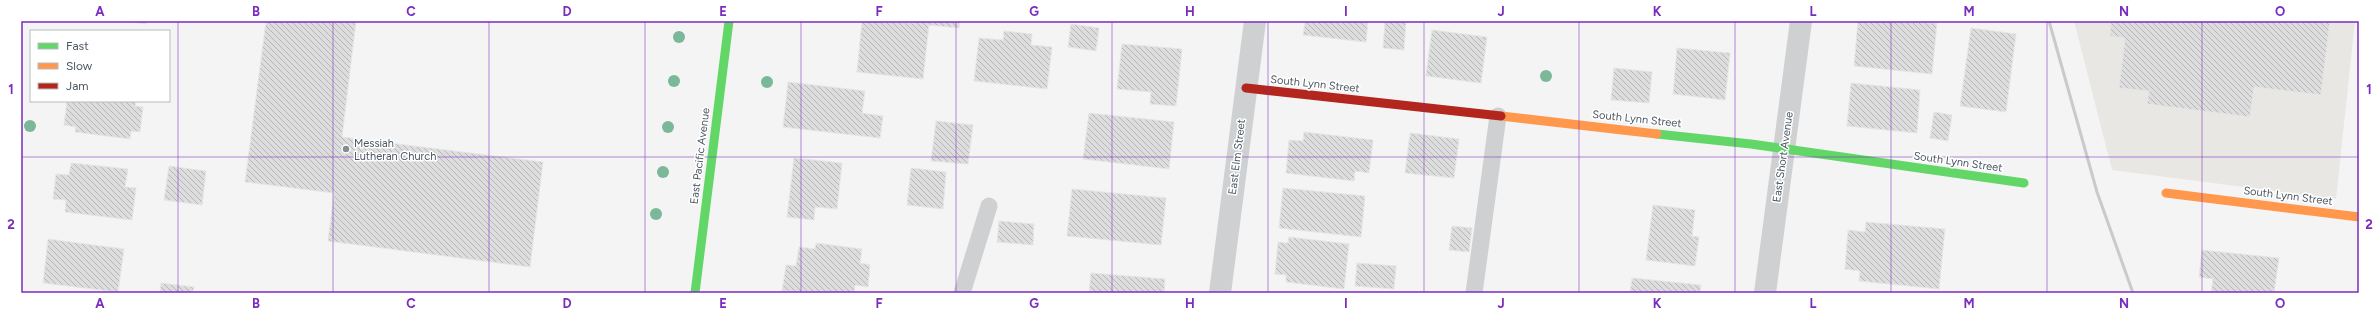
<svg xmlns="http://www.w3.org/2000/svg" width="2380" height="314" font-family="Figtree,sans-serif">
	<defs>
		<pattern id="building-back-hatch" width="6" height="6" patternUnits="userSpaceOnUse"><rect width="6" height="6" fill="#ddddde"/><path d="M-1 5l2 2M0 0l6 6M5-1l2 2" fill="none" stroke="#b5b6b7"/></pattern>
	</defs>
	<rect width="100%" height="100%" fill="#f4f4f4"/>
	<!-- commercial -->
	<path fill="#e8e7e3" d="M2074 21H2355L2336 199 2112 170Z"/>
	<!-- building -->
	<path fill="url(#building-back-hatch)" stroke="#e5e6e7" d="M124 21H147L146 24Z
		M266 21H356L342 137 543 162 530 267 328 241 334 193 245 182Z
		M862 21 913 23 914 21H960L959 28 929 25 923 79 857 72Z
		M1305 21H1368L1366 42 1303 35Z
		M1385 21H1406L1404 50 1383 48Z
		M1858 21 1937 23 1932 74 1854 66Z
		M2111 21H2330L2321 95 2254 87 2250 117 2147 104 2149 91 2119 88 2125 38 2110 36Z
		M1071 24 1099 28 1096 51 1068 47Z
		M1971 28 2016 34 2006 112 1960 106Z
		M1432 30 1487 37 1481 83 1426 76Z
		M1004 31 1032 34 1031 45 1052 47 1047 89 974 81 979 38 1003 40Z
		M1122 44 1182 49 1176 106 1150 104 1151 92 1117 89Z
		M1677 48 1730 53 1725 100 1673 94Z
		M1614 68 1652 72 1649 103 1611 100Z
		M788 82 865 91 862 113 883 116 880 138 783 127Z
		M1851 83 1920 90 1917 133 1847 126Z
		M67 101H136L135 106 143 107 140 132 131 131 130 139 75 132 76 127 64 125Z
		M1934 112 1952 115 1948 141 1930 138Z
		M1089 113 1174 122 1169 169 1083 159Z
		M936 121 973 125 968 164 931 161Z
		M1304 132 1373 140 1369 173 1355 171 1354 181 1286 173 1289 140 1303 141Z
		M1410 133 1459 139 1454 178 1405 173Z
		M794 158 842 163 837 209 815 207 814 220 787 217Z
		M71 163 128 169 125 187 136 188 132 220 65 212 66 200 53 199 56 174 69 175Z
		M169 166 206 171 202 205 164 200Z
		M911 168 946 172 943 209 907 205Z
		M1283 188 1365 196 1361 237 1279 228Z
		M1072 189 1166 198 1161 245 1067 236Z
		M1653 205 1695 210 1692 236 1699 237 1695 266 1646 260Z
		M999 221 1034 224 1033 245 997 242Z
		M1866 222 1945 229 1939 289 1859 281 1860 271 1845 269 1848 230 1865 232Z
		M1452 226 1472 228 1469 252 1449 250Z
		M1289 237 1349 244 1344 289 1286 282V275L1275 274 1278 242 1288 243Z
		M48 239 124 249 118 292 43 283Z
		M816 243 862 249 860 263 870 265 868 287 855 285 854 293 782 291 786 265 796 266 799 247 815 249Z
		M2202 250 2279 258 2274 293H2211L2213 279 2199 277Z
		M1357 263 1396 266 1394 289 1355 286Z
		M1091 273 1165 279 1164 293H1089Z
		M1632 278 1701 285 1700 293H1630Z
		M161 283 194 287 193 293H160Z"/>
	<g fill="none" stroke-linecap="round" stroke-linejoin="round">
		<!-- lane -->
		<path stroke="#ced0d2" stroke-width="17" d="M962 293 989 206
			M1474 293 1498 116"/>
		<!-- street -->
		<path stroke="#ced0d2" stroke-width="22" d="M1220 293 1255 21
			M1765 293 1801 21"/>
		<!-- fast -->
		<path stroke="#63d668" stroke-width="9" d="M1657 134 1751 144 2024 183
			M695 293 729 21"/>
		<!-- slow -->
		<path stroke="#ff974d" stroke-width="9" d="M1501 116 1657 134
			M2166 193 2359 217"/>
		<!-- jam -->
		<path stroke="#b3261e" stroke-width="9" d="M1246 88 1501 116"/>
		<!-- rail -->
		<path stroke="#c9cacc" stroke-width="3" d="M2049 21 2097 192 2133 293"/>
	</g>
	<!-- trees -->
	<g fill="#7ab899">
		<circle cx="679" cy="37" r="6"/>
		<circle cx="1546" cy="76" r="6"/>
		<circle cx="674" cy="81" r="6"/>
		<circle cx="767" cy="82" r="6"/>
		<circle cx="30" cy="126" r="6"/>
		<circle cx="668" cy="127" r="6"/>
		<circle cx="663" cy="172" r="6"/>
		<circle cx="656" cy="214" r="6"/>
	</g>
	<!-- grid -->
	<path fill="none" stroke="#7b2cbf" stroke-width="1" stroke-opacity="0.55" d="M178 21V293M333 21V293M489 21V293M645 21V293M801 21V293M956 21V293M1112 21V293M1268 21V293M1424 21V293M1579 21V293M1735 21V293M1891 21V293M2047 21V293M2202 21V293M21 157H2359"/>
	<!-- markers -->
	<circle fill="#868d94" stroke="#fff" stroke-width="1.5" cx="346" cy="149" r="4"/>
	<g text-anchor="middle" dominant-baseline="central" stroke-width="3" stroke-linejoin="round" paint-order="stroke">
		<!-- street labels -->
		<g font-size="11" fill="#4a5661" stroke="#fff">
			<text transform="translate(1315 84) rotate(6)">South Lynn Street</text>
			<text transform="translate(1637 119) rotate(6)">South Lynn Street</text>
			<text transform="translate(700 156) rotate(-83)">East Pacific Avenue</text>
			<text transform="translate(1237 157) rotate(-83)">East Elm Street</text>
			<text transform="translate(1783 157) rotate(-82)">East Short Avenue</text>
			<text transform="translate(1958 162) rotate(8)">South Lynn Street</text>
			<text transform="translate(2288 196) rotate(7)">South Lynn Street</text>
		</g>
		<!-- poi labels -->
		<g font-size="11" fill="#4a5661" stroke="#fff" text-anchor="start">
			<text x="354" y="143">Messiah<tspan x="354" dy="13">Lutheran Church</tspan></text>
		</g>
	</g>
	<!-- border -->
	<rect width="2380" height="314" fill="none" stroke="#ffffff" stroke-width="44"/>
	<!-- legend -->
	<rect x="30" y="30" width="140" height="72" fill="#ffffff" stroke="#b7bbc0"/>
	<rect x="38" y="43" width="20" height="6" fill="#63d668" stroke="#b7bbc0"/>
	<text x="66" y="50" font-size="12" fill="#4a5661">Fast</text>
	<rect x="38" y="63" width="20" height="6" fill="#ff974d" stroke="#b7bbc0"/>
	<text x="66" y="70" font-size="12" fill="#4a5661">Slow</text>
	<rect x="38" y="83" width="20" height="6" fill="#b3261e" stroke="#b7bbc0"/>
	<text x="66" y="90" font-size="12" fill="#4a5661">Jam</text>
	<rect x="22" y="22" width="2336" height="270" fill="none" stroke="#7b2cbf" stroke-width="1.5"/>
	<g font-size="13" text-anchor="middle" font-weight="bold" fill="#7b2cbf">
		<text x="100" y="16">A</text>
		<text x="256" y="16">B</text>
		<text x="411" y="16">C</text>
		<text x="567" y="16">D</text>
		<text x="723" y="16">E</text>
		<text x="879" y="16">F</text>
		<text x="1034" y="16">G</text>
		<text x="1190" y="16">H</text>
		<text x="1346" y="16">I</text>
		<text x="1501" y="16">J</text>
		<text x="1657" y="16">K</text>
		<text x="1813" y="16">L</text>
		<text x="1969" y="16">M</text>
		<text x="2124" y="16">N</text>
		<text x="2280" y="16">O</text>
		<text x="11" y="94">1</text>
		<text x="2369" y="94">1</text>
		<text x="11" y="229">2</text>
		<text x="2369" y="229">2</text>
		<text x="100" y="308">A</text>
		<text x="256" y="308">B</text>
		<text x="411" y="308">C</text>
		<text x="567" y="308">D</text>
		<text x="723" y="308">E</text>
		<text x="879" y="308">F</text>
		<text x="1034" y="308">G</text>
		<text x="1190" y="308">H</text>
		<text x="1346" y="308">I</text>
		<text x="1501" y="308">J</text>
		<text x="1657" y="308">K</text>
		<text x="1813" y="308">L</text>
		<text x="1969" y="308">M</text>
		<text x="2124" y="308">N</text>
		<text x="2280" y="308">O</text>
	</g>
</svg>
